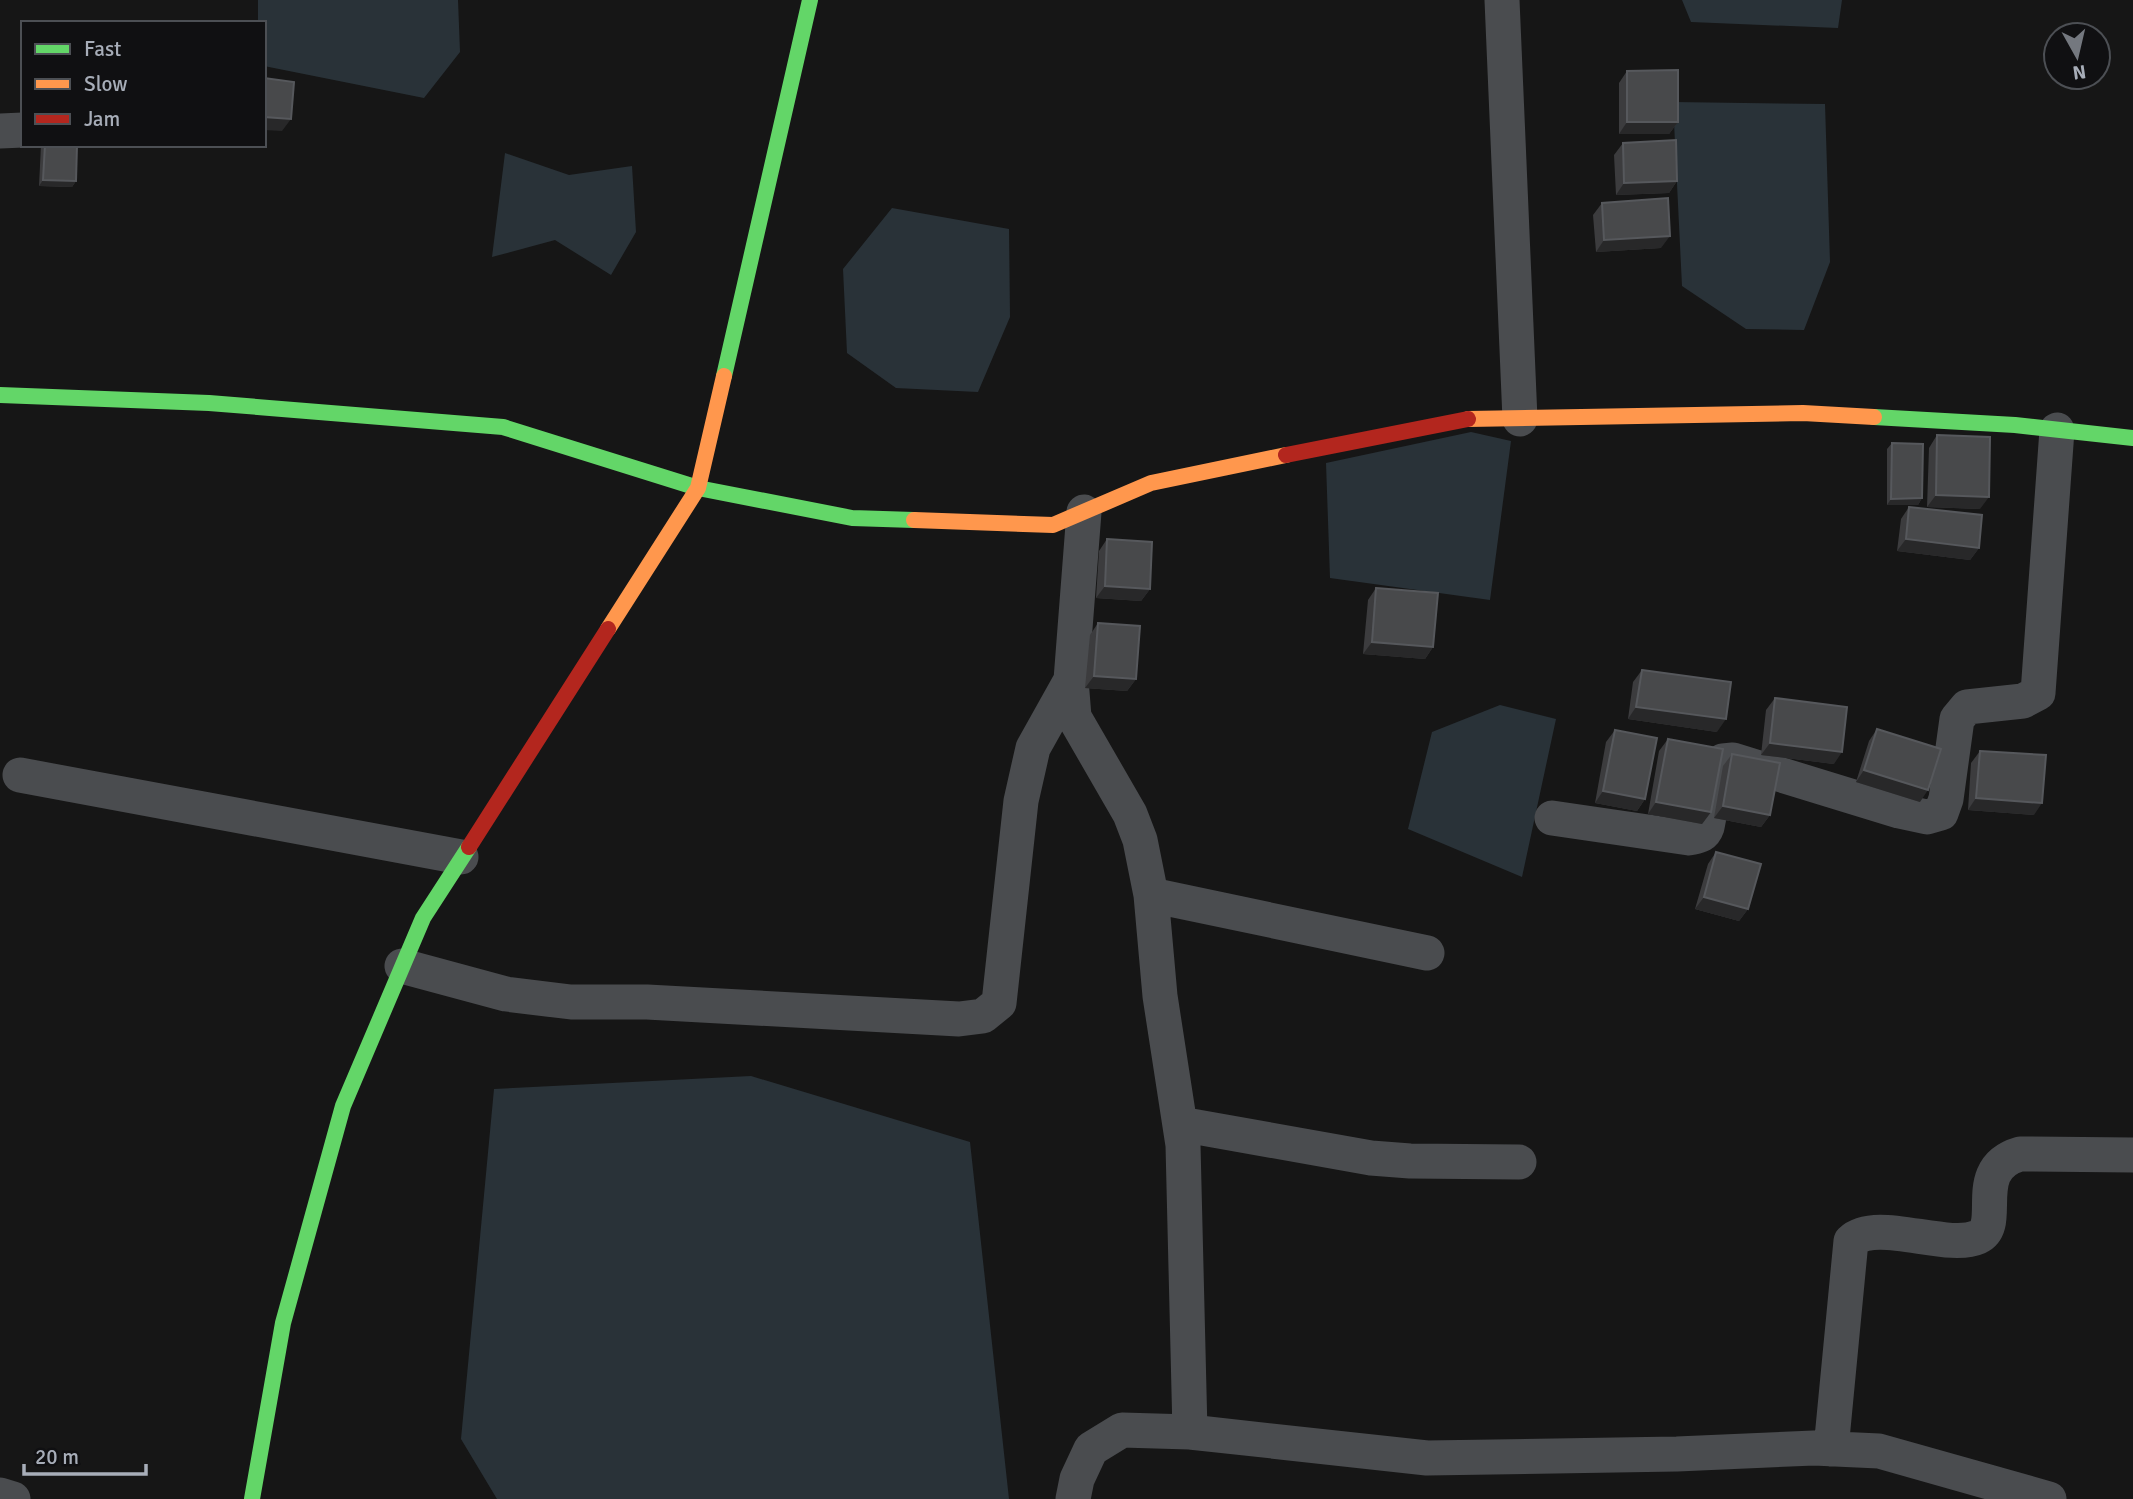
<svg xmlns="http://www.w3.org/2000/svg" width="2133" height="1499" font-family="Signika,sans-serif">
	<rect width="100%" height="100%" fill="#161616"/>
	<!-- water -->
	<path fill="#293238" d="M258 0H458L460 52 424 98 264 66V23H258Z
		M1682 0H1842L1838 28 1691 22Z
		M1673 102 1825 104 1830 262 1804 330 1746 329 1682 286Z
		M505 153 569 175 632 166 636 232 611 275 555 240 492 257Z
		M892 208 1009 229 1010 317 978 392 896 388 847 353 843 269Z
		M1471 432 1511 441 1490 600 1330 578 1326 463Z
		M1500 705 1556 719 1522 877 1408 829 1432 732Z
		M751 1076 970 1142 1009 1499H497L461 1439 494 1089Z"/>
	<g fill="none" stroke-linecap="round" stroke-linejoin="round">
		<!-- street -->
		<path stroke="#4a4c4f" stroke-width="35" d="M1502 0 1520 419
			M0 131 23 130
			M1084 512 1071 680 1074 717 1130 814 1140 840 1151 895 1160 996 1183 1145 1190 1432
			M20 775 461 857
			M1552 818 1689 838C1698 836 1704 836 1707 827L1719 765 1723 761 1733 760 1899 811 1927 817 1941 813 1946 799 1957 719 1967 707 2023 701 2038 693 2057 430
			M1151 895 1427 953
			M402 966 506 994 571 1002H647L959 1019 983 1016 999 1003 1021 801 1033 748 1071 680
			M1180 1124 1371 1158 1410 1161 1519 1162
			M1831 1449 1851 1241C1876 1217 1947 1251 1978 1237 2005 1225 1968 1169 2020 1154L2133 1155
			M0 1495 13 1499
			M1073 1499 1077 1479 1091 1449 1122 1430 1190 1432 1427 1458 1677 1454 1814 1448 1879 1451 2049 1499"/>
		<!-- fast -->
		<path stroke="#63d668" stroke-width="16" d="M724 376 810 0
			M0 395 209 403 503 427 698 488 852 518 914 520
			M1874 417 2015 425 2133 438
			M252 1499 283 1323 343 1106 423 918 469 847"/>
		<!-- slow -->
		<path stroke="#ff974d" stroke-width="16" d="M1468 419 1803 413 1874 417
			M914 520 1053 525 1151 483 1286 455
			M608 629 698 488 724 376"/>
		<!-- jam -->
		<path stroke="#b3261e" stroke-width="16" d="M1286 455 1468 419
			M469 847 608 629"/>
	</g>
	<!-- wall -->
	<path fill="#3c3c3e" d="M1627 71 1678 122 1669 134H1619V83Z
		M1623 143 1677 181 1669 193 1616 195 1614 155Z
		M41 145H77L76 181 72 187 39 186Z
		M1602 203 1661 248 1596 252 1593 215Z
		M1937 435 1980 509 1927 507 1929 448Z
		M1892 443 1922 498 1918 505H1887V449Z
		M1909 507 1979 548 1970 560 1897 551 1901 519Z
		M1107 539 1150 589 1141 601 1096 598 1099 551Z
		M1376 588 1433 647 1425 659 1363 654 1368 600Z
		M1098 623 1136 679 1127 691 1085 688 1090 635Z
		M1642 670 1717 732 1628 719 1633 682Z
		M1775 698 1834 764 1761 755 1766 710Z
		M1877 729 1920 802 1856 782 1869 741Z
		M1615 730 1645 799 1637 811 1595 803 1606 742Z
		M1668 739 1711 812 1702 824 1648 814 1659 751Z
		M1980 751 2034 815 1968 810 1971 763Z
		M1732 754 1770 815 1761 827 1714 818 1723 766Z
		M1716 852 1748 909 1739 921 1695 909 1708 864Z"/>
	<!-- shaded-wall -->
	<path fill="#282829" d="M264 117 291 119 282 131 264 130Z
		M1627 122H1678L1669 134H1619Z
		M43 180 76 181 72 187 39 186Z
		M1677 181 1669 193 1616 195 1624 183Z
		M1670 236 1661 248 1596 252 1604 240Z
		M1936 495 1989 497 1980 509 1927 507Z
		M1922 498 1918 505H1887L1891 499Z
		M1906 539 1979 548 1970 560 1897 551Z
		M1105 586 1150 589 1141 601 1096 598Z
		M1372 642 1433 647 1425 659 1363 654Z
		M1094 676 1136 679 1127 691 1085 688Z
		M1636 707 1726 719 1717 732 1628 719Z
		M1770 743 1842 752 1834 764 1761 755Z
		M1864 770 1928 790 1920 802 1856 782Z
		M1603 791 1645 799 1637 811 1595 803Z
		M1976 798 2042 803 2034 815 1968 810Z
		M1656 802 1711 812 1702 824 1648 814Z
		M1723 806 1770 815 1761 827 1714 818Z
		M1704 897 1748 909 1739 921 1695 909Z"/>
	<!-- building -->
	<path fill="#48494b" stroke="#56585c" stroke-width="2" d="M1678 70V122H1627V71Z
		M264 78 294 82 291 119 264 117Z
		M1676 140 1677 181 1624 183 1623 143Z
		M45 145H77L76 181 43 180Z
		M1668 198 1670 236 1604 240 1602 203Z
		M1937 435 1990 437 1989 497 1936 495Z
		M1892 443 1923 444 1922 498 1891 499Z
		M1909 507 1982 515 1979 548 1906 539Z
		M1107 539 1152 542 1150 589 1105 586Z
		M1376 588 1438 593 1433 647 1372 642Z
		M1098 623 1140 626 1136 679 1094 676Z
		M1642 670 1731 682 1726 719 1636 707Z
		M1775 698 1847 707 1842 752 1770 743Z
		M1877 729 1941 749 1928 790 1864 770Z
		M1615 730 1657 738 1645 799 1603 791Z
		M1668 739 1723 749 1711 812 1656 802Z
		M1980 751 2046 755 2042 803 1976 798Z
		M1732 754 1780 763 1770 815 1723 806Z
		M1716 852 1761 864 1748 909 1704 897Z"/>
	<!-- legend -->
	<rect x="21" y="21" width="245" height="126" fill="#101012" stroke="#4c4f54" stroke-width="2"/>
	<rect x="35" y="44" width="35" height="10" fill="#63d668" stroke="#4c4f54" stroke-width="2"/>
	<text x="84" y="56" font-size="21" fill="#a7adb8">Fast</text>
	<rect x="35" y="79" width="35" height="10" fill="#ff974d" stroke="#4c4f54" stroke-width="2"/>
	<text x="84" y="91" font-size="21" fill="#a7adb8">Slow</text>
	<rect x="35" y="114" width="35" height="10" fill="#b3261e" stroke="#4c4f54" stroke-width="2"/>
	<text x="84" y="126" font-size="21" fill="#a7adb8">Jam</text>
	<!-- north arrow -->
	<g transform="translate(2077 56) rotate(172)"><circle r="33" fill="#101012" stroke="#4c4f54" stroke-width="2"/>
	<path d="M0-5L12 26L0 18L-12 26Z" fill="#74787f"/>
	<text y="-10" font-size="19" font-weight="bold" text-anchor="middle" fill="#a7adb8">N</text>
	</g>
	<!-- scale -->
	<path d="M24 1464v10h122v-10" fill="none" stroke="#a7adb8" stroke-width="3.5"/>
	<text x="35" y="1464" font-size="21" fill="#a7adb8" stroke="#101012" stroke-width="5" paint-order="stroke">20 m</text>
</svg>
